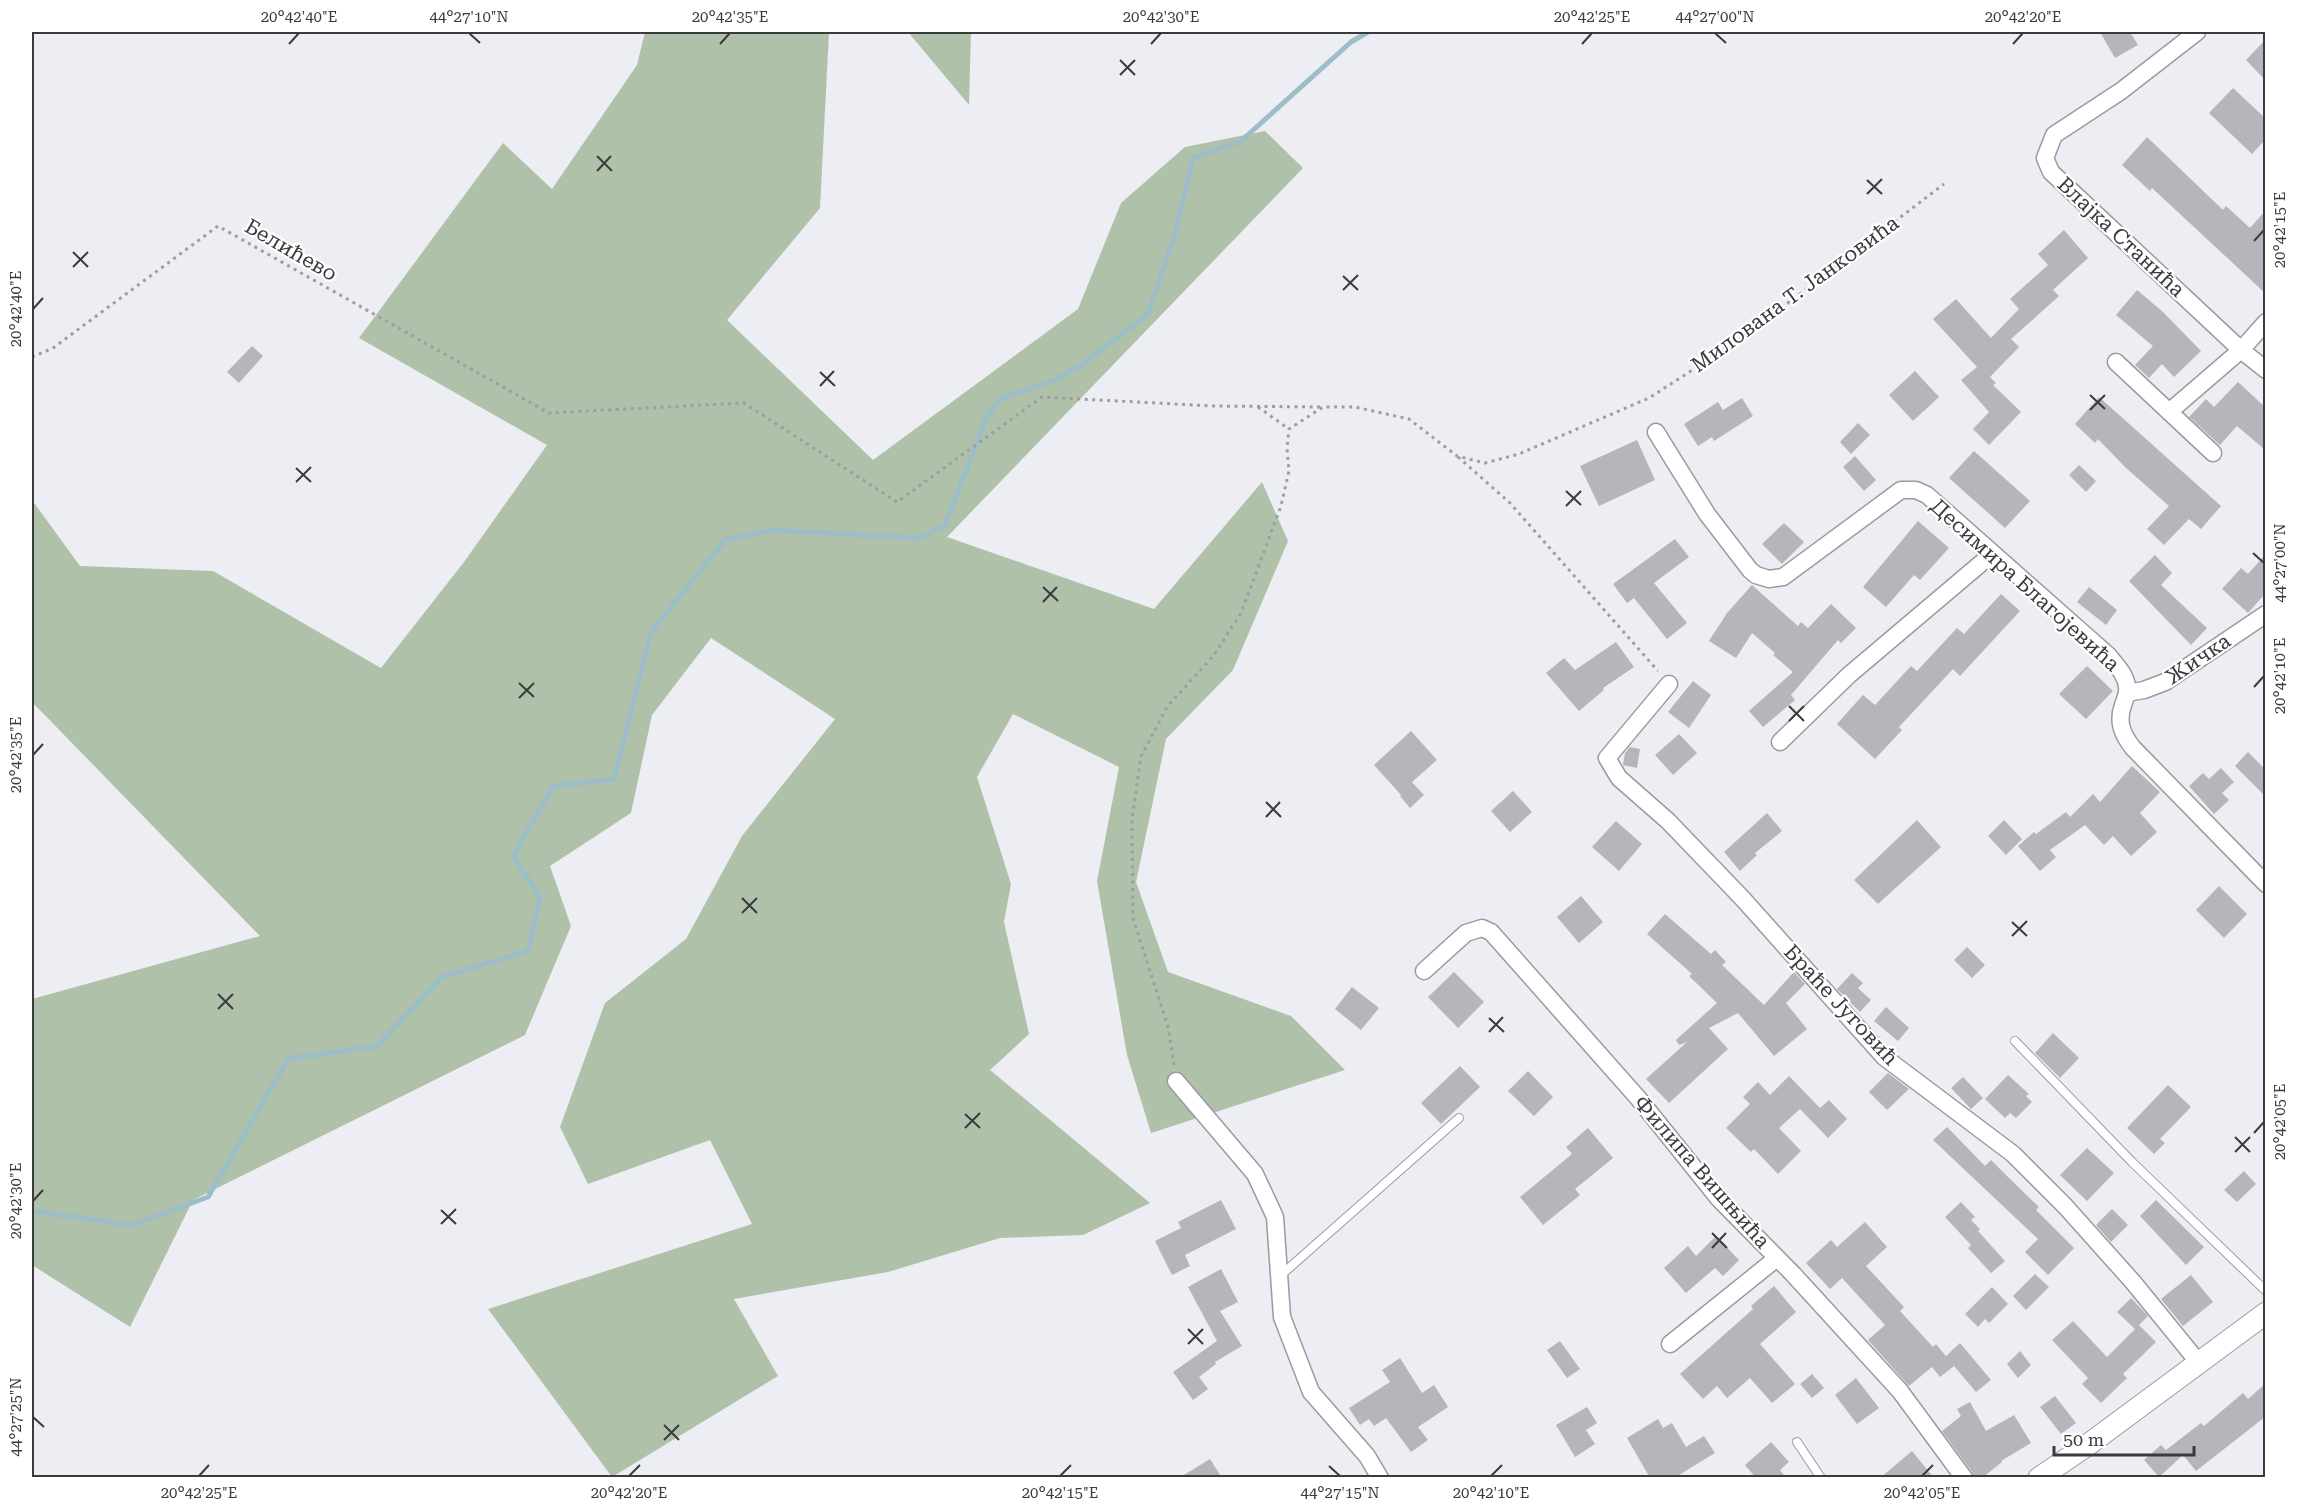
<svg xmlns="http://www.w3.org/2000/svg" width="2297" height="1509" font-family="'Roboto Serif',serif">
	<rect width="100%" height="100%" fill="#ededf4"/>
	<!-- green -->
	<path fill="#b0c1aa" d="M645 32H829L820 208 727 320 873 460 1078 309 1121 203 1185 147 1265 131 1303 168 947 537 1154 609 1262 482 1288 541 1233 670 1166 739 1136 882 1168 972 1291 1016 1345 1070 1151 1133 1127 1055 1097 881 1119 767 1013 714 977 777 1011 884 1004 922 1029 1034 990 1070 1150 1203 1083 1235 1000 1238 888 1272 734 1299 778 1376 612 1477 488 1309 752 1224 710 1140 588 1184 560 1127 605 1003 686 939 742 836 835 719 711 638 652 715 631 813 550 866 571 926 525 1035 193 1200 130 1327 32 1265V999L260 936 32 702V500L80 566 213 571 381 668 464 562 547 445 359 338 503 143 552 189 637 65Z
		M908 32H971L969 105Z"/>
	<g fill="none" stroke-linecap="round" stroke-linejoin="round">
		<!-- stream -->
		<path stroke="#9bbec9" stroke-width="5" d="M32 1211 132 1225 208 1197 288 1059 377 1046 442 977 528 951 540 897 513 856 553 786 614 779 651 632 725 540 770 530 920 538 945 525 988 414 1002 398 1057 379 1081 365 1148 314 1175 234 1193 158 1241 141 1351 42 1368 32"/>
	</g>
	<!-- building -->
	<path fill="#b7b5bb" d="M2100 32H2130L2138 45 2115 58Z
		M2265 40V80L2246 60Z
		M2233 88 2265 118V140L2252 154 2209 113Z
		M2147 137 2223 210 2226 206 2250 228 2265 211V293L2152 188 2150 191 2122 165Z
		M2064 230 2088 258 2053 290 2059 296 2011 339 2019 347 1990 377 1996 383 1993 385 2021 412 1989 445 1973 429 1989 412 1961 380 1977 367 1933 319 1956 299 1991 338 2019 309 2010 299 2048 265 2038 254Z
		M2137 290 2163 312 2201 351 2174 377 2162 364 2149 378 2135 365 2153 346 2116 315Z
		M252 346 263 356 239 383 227 372Z
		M1915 371 1939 397 1913 421 1889 395Z
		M2238 382 2265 407V450L2237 426 2220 445 2189 417 2206 399 2214 407Z
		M2099 397 2221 506 2201 529 2189 519 2164 545 2147 529 2169 506 2125 467 2098 439 2095 443 2075 424Z
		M1742 398 1753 416 1714 441 1712 437 1698 446 1684 424 1718 402 1723 410Z
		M1858 423 1870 435 1851 454 1840 442Z
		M1637 440 1655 480 1599 506 1580 466Z
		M1974 451 2030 501 2005 528 1949 478Z
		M1855 456 1876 480 1864 491 1843 467Z
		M2079 465 2096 481 2086 492 2069 475Z
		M1918 521 1949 548 1920 580 1914 575 1886 607 1863 587Z
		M1784 523 1804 542 1782 564 1762 544Z
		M1675 539 1689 557 1654 583 1687 623 1667 639 1634 598 1627 603 1613 584Z
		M2155 555 2172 573 2161 585 2207 628 2191 645 2129 581Z
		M2265 555V594L2248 613 2222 589 2241 568 2248 574Z
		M1752 585 1798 626 1801 622 1808 628 1831 604 1856 628 1841 643 1838 640 1791 695 1795 700 1763 727 1749 711 1793 672 1773 655 1775 653 1752 633 1736 658 1709 641 1727 613Z
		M2089 587 2117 610 2106 625 2077 602Z
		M2001 594 2020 611 1960 676 1953 669 1899 727 1902 730 1875 759 1837 724 1863 695 1875 705 1911 666 1917 671 1957 628 1964 634Z
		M1616 642 1634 667 1603 688 1604 690 1579 711 1546 673 1564 658 1575 670Z
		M2087 666 2113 691 2086 719 2059 694Z
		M1693 681 1711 695 1689 728 1668 712Z
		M1411 731 1437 760 1412 782 1424 795 1410 808 1400 796 1401 795 1374 765Z
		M1679 734 1697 753 1673 775 1655 755Z
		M1630 747 1640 749 1637 768 1623 765 1625 753Z
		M2248 752 2265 769V796L2235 766Z
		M2132 766 2160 792 2140 813 2157 832 2131 856 2113 836 2104 845 2085 825 2050 850 2056 857 2040 871 2018 846 2034 832 2036 834 2066 812 2070 817 2093 794 2100 802Z
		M2221 768 2234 782 2222 793 2229 800 2214 814 2189 786 2203 773 2209 779Z
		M1513 791 1532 812 1510 832 1491 811Z
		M1767 813 1782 831 1755 853 1757 855 1740 871 1724 852Z
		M1917 820 1941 847 1878 904 1854 880Z
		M2004 820 2022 839 2006 855 1988 836Z
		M1616 821 1642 844 1619 871 1592 847Z
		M2219 886 2247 914 2224 938 2196 910Z
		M1581 896 1603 922 1579 943 1557 917Z
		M1665 914 1711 954 1715 950 1726 962 1722 965 1764 1005 1794 972 1805 984 1786 1003 1807 1029 1774 1056 1738 1013 1709 1028 1728 1049 1669 1103 1646 1079 1687 1042 1679 1045 1676 1040 1717 1003 1689 976 1692 974 1647 934Z
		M1967 947 1985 965 1972 978 1954 960Z
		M1454 972 1484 1002 1458 1028 1428 997Z
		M1852 973 1863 983 1858 988 1871 1000 1860 1012 1837 989Z
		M1352 987 1379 1008 1361 1030 1335 1009Z
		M1886 1007 1909 1028 1898 1041 1874 1021Z
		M2053 1033 2079 1058 2060 1078 2035 1053Z
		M1460 1066 1480 1087 1441 1124 1421 1103Z
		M1528 1071 1553 1097 1534 1116 1508 1091Z
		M1888 1073 1909 1089 1887 1110 1869 1092Z
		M2008 1075 2029 1094 2026 1096 2032 1102 2016 1118 2010 1113 2005 1118 1985 1099Z
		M1789 1076 1820 1108 1829 1100 1847 1119 1828 1138 1800 1109 1779 1128 1801 1151 1778 1174 1754 1149 1751 1152 1726 1128 1750 1104 1743 1097 1758 1082 1770 1095Z
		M1963 1077 1983 1098 1971 1109 1951 1088Z
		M2168 1085 2191 1107 2160 1139 2165 1143 2154 1154 2127 1128Z
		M1947 1127 1985 1166 1991 1160 2008 1177 2039 1207 2036 1210 2074 1248 2048 1275 2025 1252 2038 1239 1933 1140Z
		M1588 1128 1613 1158 1575 1189 1580 1195 1543 1225 1520 1197 1572 1154 1566 1147Z
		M2087 1148 2114 1173 2087 1201 2060 1175Z
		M2244 1171 2256 1184 2237 1202 2224 1190Z
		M1221 1200 1236 1229 1185 1255 1190 1266 1172 1275 1155 1241 1181 1228 1178 1222Z
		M2156 1200 2204 1247 2186 1265 2140 1216Z
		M1961 1202 1975 1217 1971 1220 1980 1229 1978 1231 2005 1261 1991 1273 1968 1248 1971 1245 1945 1217Z
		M2112 1209 2128 1225 2111 1242 2096 1225Z
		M1865 1222 1887 1247 1866 1266 1904 1307 1900 1311 1933 1347 1936 1344 1946 1356 1960 1343 1991 1380 1976 1392 1954 1366 1940 1377 1932 1367 1909 1386 1868 1340 1885 1325 1842 1278 1830 1289 1806 1263 1831 1240 1837 1247Z
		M1716 1236 1739 1260 1723 1276 1715 1268 1686 1293 1664 1268 1688 1246 1696 1256Z
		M1221 1269 1238 1302 1220 1311 1242 1346 1215 1362 1216 1364 1199 1377 1208 1389 1193 1400 1173 1372 1217 1341 1188 1287Z
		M2035 1274 2049 1287 2026 1310 2013 1296Z
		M2191 1275 2213 1302 2183 1326 2161 1299Z
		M1774 1286 1796 1312 1760 1344 1795 1384 1772 1403 1750 1378 1727 1398 1717 1386 1703 1399 1680 1374 1753 1309 1751 1306Z
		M1992 1287 2008 1304 1989 1323 1985 1319 1978 1327 1965 1314Z
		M2131 1298 2148 1316 2135 1329 2117 1312Z
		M2073 1321 2107 1357 2139 1325 2156 1342 2123 1374 2127 1378 2101 1403 2082 1384 2088 1378 2052 1340Z
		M1560 1341 1580 1369 1567 1378 1547 1350Z
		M2020 1351 2031 1365 2018 1378 2007 1364Z
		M1400 1358 1422 1393 1434 1385 1448 1407 1418 1427 1428 1440 1411 1452 1386 1418 1374 1426 1369 1419 1360 1425 1349 1408 1390 1382 1382 1370Z
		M1812 1374 1824 1388 1812 1398 1800 1384Z
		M1856 1378 1879 1408 1857 1424 1835 1395Z
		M2265 1384V1417L2196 1471 2183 1455 2159 1477 2144 1460 2161 1445 2166 1450 2201 1423 2204 1426 2243 1393 2248 1399Z
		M2055 1396 2076 1423 2061 1434 2040 1407Z
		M1970 1402 1986 1431 2014 1415 2031 1443 2001 1461 2002 1462 1982 1478H1974L1972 1472 1942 1431 1961 1416 1957 1409Z
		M1587 1407 1597 1423 1586 1430 1595 1444 1575 1457 1556 1425Z
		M1658 1419 1663 1428 1672 1423 1686 1447 1704 1436 1715 1453 1674 1478H1650L1627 1438Z
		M1771 1442 1789 1462 1780 1470 1786 1478H1756L1745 1465Z
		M1912 1451 1934 1478H1880Z
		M1210 1459 1222 1478H1179Z"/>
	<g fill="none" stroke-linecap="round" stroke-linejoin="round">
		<defs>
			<path id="service" d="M2015 1041 2132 1162 2266 1291
				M1280 1276 1459 1118
				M1797 1442 1821 1478"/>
			<path id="minor" d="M2197 32 2121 91 2054 135 2045 158 2051 172 2241 350 2266 370
				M2116 362 2213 453
				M2169 412 2241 350 2266 322
				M1656 432 1707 514 1750 570 1756 575 1769 579 1783 577 1901 490H1916L1927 495 2108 655C2115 664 2126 674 2127 687 2128 693 2125 699 2123 705 2117 722 2122 734 2133 748L2266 884
				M1669 684 1607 758 1619 778 1668 821 1743 899 1884 1057 2013 1154 2065 1206 2133 1282 2199 1363
				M2127 693 2144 690 2165 682 2266 614
				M1780 742 1849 675 1992 554
				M1424 971 1466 933 1482 928 1491 932 1638 1098 1719 1199 1793 1274 1900 1391 1964 1478
				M1176 1081 1255 1174 1275 1217 1282 1317 1311 1392 1367 1456 1380 1478
				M1670 1344 1777 1258"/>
			<path id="tertiary" d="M2039 1478 2089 1444 2266 1313"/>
		</defs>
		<!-- service casing -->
		<use href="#service" stroke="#9a9aa0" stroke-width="10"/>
		<!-- minor casing -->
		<use href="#minor" stroke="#9a9aa0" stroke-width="19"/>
		<!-- tertiary casing -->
		<use href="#tertiary" stroke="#9a9aa0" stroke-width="23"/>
		<!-- path -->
		<path stroke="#9d9da2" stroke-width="3" stroke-dasharray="3 4.5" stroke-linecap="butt" d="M32 357 53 348 218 226 549 413 744 403 897 502 1042 397 1213 406 1323 407
			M1258 407 1289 429
			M1458 457 1510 503 1658 671
			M1174 1065 1168 1027 1133 918 1132 819 1141 756 1167 707 1214 655 1241 613 1281 506 1289 471 1287 448 1289 429 1323 407H1355L1409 419 1457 456 1485 463 1519 454 1649 398 1742 338 1944 184"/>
		<!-- service -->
		<use href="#service" stroke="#fff" stroke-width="8"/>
		<!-- minor -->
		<use href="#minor" stroke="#fff" stroke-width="16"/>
		<!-- tertiary -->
		<use href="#tertiary" stroke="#fff" stroke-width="21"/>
	</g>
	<!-- ticks -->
	<path fill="none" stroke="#3b3b3e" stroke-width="2" d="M469 33 480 43M1715 33 1726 43M289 44 299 33M720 44 730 33M1151 44 1161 33M1582 44 1592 33M2013 44 2023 33M1120 60 1135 75M1120 75 1135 60M597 156 612 171M597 171 611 156M1867 180 1882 194M1867 194 1882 179M2254 241 2264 230M73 252 88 267M73 267 88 252M1343 276 1358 290M1343 290 1358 275M33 309 43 298M820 372 835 386M820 386 834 371M2090 395 2105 409M2090 410 2105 395M296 468 311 482M296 482 311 467M1566 491 1581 505M1566 506 1581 491M2253 553 2264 563M1043 587 1058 601M1043 602 1057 587M519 683 534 697M2254 687 2264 676M519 698 534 683M1789 706 1804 721M1789 721 1804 706M33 755 43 744M1266 802 1281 817M1266 817 1280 802M742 898 757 913M742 913 757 898M2012 922 2027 936M2012 936 2027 921M218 994 233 1009M218 1009 233 994M1489 1018 1504 1032M1489 1032 1503 1017M965 1114 980 1128M965 1128 980 1113M2254 1133 2264 1122M2235 1137 2250 1152M2235 1152 2250 1137M33 1201 43 1190M441 1210 456 1224M441 1224 456 1209M1712 1233 1727 1248M1712 1248 1726 1233M1188 1329 1203 1344M1188 1344 1203 1329M33 1417 44 1427M664 1425 679 1440M664 1440 679 1425M1329 1466 1340 1476M199 1476 209 1465M629 1476 640 1465M1060 1476 1071 1465M1491 1476 1502 1465M1922 1476 1933 1465"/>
	<g text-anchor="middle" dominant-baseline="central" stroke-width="4.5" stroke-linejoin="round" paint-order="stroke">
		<!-- street labels -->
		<g font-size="21" fill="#3b3b3e" stroke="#fff">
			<text transform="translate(2121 237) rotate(43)">Влајка Станића</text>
			<text transform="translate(291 250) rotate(30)">Белићево</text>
			<text transform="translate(1795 294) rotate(-36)">Милована Т. Јанковића</text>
			<text transform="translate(2025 585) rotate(42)">Десимира Благојевића</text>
			<text transform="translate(2198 659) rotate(-34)">Жичка</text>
			<text transform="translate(1841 1005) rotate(47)">Браће Југовић</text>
			<text transform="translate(1702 1172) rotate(49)">Филипа Вишњића</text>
		</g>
	</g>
	<!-- border -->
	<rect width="2297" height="1509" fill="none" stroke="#ffffff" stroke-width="66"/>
	<!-- scale -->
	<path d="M2054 1446v9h140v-9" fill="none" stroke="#3b3b3e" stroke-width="3"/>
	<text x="2063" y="1446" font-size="18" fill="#3b3b3e" stroke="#ffffff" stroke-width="4.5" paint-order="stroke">50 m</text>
	<rect x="33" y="33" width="2231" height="1443" fill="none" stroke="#3b3b3e" stroke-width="2"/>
	<g font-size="15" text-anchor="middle" fill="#3b3b3e">
		<text x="299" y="22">20°42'40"E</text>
		<text x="469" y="22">44°27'10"N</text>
		<text x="730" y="22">20°42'35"E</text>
		<text x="1161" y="22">20°42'30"E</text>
		<text x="1592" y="22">20°42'25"E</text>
		<text x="1715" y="22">44°27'00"N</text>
		<text x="2023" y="22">20°42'20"E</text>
		<text transform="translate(2280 230) rotate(-90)" y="5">20°42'15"E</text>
		<text transform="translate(16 309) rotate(-90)" y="5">20°42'40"E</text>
		<text transform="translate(2280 563) rotate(-90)" y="5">44°27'00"N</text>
		<text transform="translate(2280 676) rotate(-90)" y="5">20°42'10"E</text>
		<text transform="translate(16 755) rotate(-90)" y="5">20°42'35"E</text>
		<text transform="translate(2280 1122) rotate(-90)" y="5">20°42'05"E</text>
		<text transform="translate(16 1201) rotate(-90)" y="5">20°42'30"E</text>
		<text transform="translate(16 1417) rotate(-90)" y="5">44°27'25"N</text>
		<text x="199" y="1498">20°42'25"E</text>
		<text x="629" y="1498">20°42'20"E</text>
		<text x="1060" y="1498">20°42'15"E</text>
		<text x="1340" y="1498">44°27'15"N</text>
		<text x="1491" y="1498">20°42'10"E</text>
		<text x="1922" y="1498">20°42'05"E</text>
	</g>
</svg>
